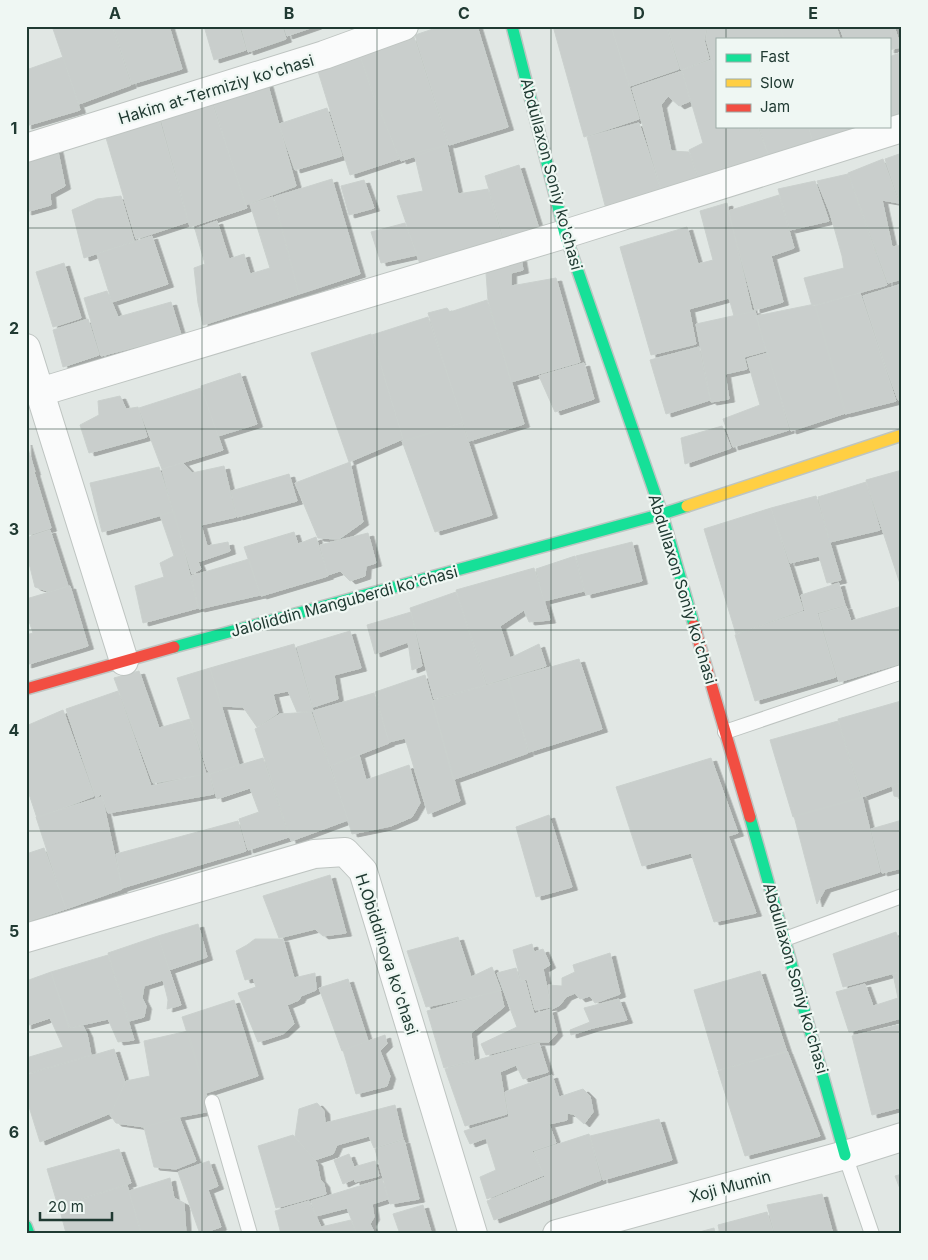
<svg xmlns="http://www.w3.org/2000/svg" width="928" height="1260" font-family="Inter,sans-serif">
	<defs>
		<filter id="shadow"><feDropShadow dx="5.5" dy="3" stdDeviation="0" flood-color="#0004"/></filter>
	</defs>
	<rect width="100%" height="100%" fill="#e1e7e4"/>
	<!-- building -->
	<path fill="#c9cecc" stroke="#cad0cd" filter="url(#shadow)" d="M52 26H112L131 85 79 104Z
		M113 26H169L182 69 132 84Z
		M204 26H239L246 50 214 60Z
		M241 26H282L286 39 248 52Z
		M284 26H316L287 36Z
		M442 26H477L508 127 449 145 415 35Z
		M553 26H611L639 119 584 137Z
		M611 26H666L679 69 630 86Z
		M667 26H707L704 40 709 59 681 70Z
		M708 26H780L784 39H717V80L706 39Z
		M780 26H836L840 39H784Z
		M839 26H894L901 47 889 50V39H844Z
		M414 37 448 145 401 161 374 98 359 53Z
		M902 52V119L889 124V57Z
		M359 53 399 159 350 175 317 68Z
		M63 57 80 110 26 126V70Z
		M711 60 717 78V126H757L770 159 700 182 689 150 703 143 682 70Z
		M682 71 690 101 679 106 668 96 661 105 671 151 689 152 699 183 663 196 632 88Z
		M267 82 296 186 245 205 212 98Z
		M211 100 247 208 190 227 160 115Z
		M327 108 342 156 295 170 279 124Z
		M158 115 188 222 136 239 104 131Z
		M639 123 663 197 607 213 587 137Z
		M760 126H808L813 142 769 157 759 127Z
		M808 126H865L815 148Z
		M447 145 458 194 488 189 504 245 420 264 397 196 423 191 414 153Z
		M57 147 65 186 50 194 51 205 26 212V158Z
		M902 153V199L899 200 885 159Z
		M883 159 899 203 882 200 892 247 902 245V279L888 283 848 173Z
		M519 165 540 232 505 243 485 176Z
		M848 174 887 285 812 306 804 278 844 268 842 256 830 213 817 181Z
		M332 179 360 274 299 294 274 197Z
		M364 180 374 208 349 215 341 186Z
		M815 181 829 221 790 230 778 189Z
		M779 195 794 248 771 256 783 302 755 310 728 211Z
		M121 196 134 241 84 258 72 210 97 199Z
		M273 197 299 294 203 325 198 303 194 268 205 264 195 229 217 221 229 259 244 254 250 274 270 268 250 204Z
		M727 203 752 311H755L734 316 729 298 689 309 696 344 651 355 620 247 687 227 698 264 713 260 700 211Z
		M405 223 417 255 381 263 371 232Z
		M152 236 168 284 112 302 97 254Z
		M520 253 523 270 511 273V286L556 278 580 362 511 382 488 300 485 260Z
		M64 263 81 318 53 327 36 272Z
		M902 284V320L898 323 902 342V399L898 400 884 362 863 296Z
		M107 291 118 317 171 302 181 335 101 356 84 298Z
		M860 293 896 401 845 414 815 306Z
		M487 300 524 424 469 441 428 313 447 308 450 312Z
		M815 304 846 413 791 431 756 316Z
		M755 311 766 351 744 357 747 369 725 374 729 399 711 402 696 324Z
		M428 317 463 422 404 442 372 335Z
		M88 319 99 355 63 367 53 330Z
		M371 334 403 439 349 462 311 353Z
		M699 347 710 400 666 414 650 360Z
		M768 353 789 430 733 447 723 419 760 405 747 359Z
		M584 363 594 399 555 412 539 376Z
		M240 373 257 424 218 436 201 386Z
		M201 388 223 450 162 469 139 408Z
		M120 396 126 409 138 407 147 437 89 453 80 425 99 415 98 401Z
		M462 423 492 515 435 532 402 441Z
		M722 426 731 448 685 464 681 438Z
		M26 442 35 472 26 474Z
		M350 462 363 522 339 539 318 538 295 483Z
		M183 463 192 473 224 466 236 517 201 525 207 546 228 542 230 551 198 562 201 569 192 574 173 512 162 469Z
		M159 467 173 512 102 532 90 483Z
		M902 470V590L866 480Z
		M34 472 51 528 26 536V474Z
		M289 474 297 501 237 517 231 491Z
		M866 482 880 530 830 542 818 497Z
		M816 496 841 580 827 583 819 556 790 563 771 508Z
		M771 508 803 610 736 634 704 529Z
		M174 511 198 608 143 623 135 586 164 577 160 563 174 556 160 515Z
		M50 530 68 586 50 592 35 587 26 551V538Z
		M294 532 298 544 316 537 328 576 261 596 244 547Z
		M368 533 376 563 366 566 365 576 350 581 340 571 328 575 320 545Z
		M632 542 642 581 586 595 576 556Z
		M575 556 584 591 544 601 536 569Z
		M249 559 260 595 199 609 191 576Z
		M534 568 550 620 529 622 524 610 500 626 510 658 539 644 546 666 487 684 456 590Z
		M839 583 845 605 817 613 836 677 755 701 735 635 805 611 801 595Z
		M70 586 88 646 26 665V635L33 633 26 612V599Z
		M456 592 486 685 434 699 410 608Z
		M846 606 851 621 902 606V663L839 682 819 614Z
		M411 612 422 666 412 670 408 642 375 654 367 625Z
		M350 631 361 668 334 675 338 699 313 707 297 647Z
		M294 644 313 711 297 712 288 691 273 694 278 713 257 727 243 707 221 706 210 668Z
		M579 659 602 729 529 752 508 679Z
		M210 668 239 765 210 774 207 769 177 678Z
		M139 671 159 728 190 719 206 774 153 783 114 678Z
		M425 675 460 801 428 814 405 738 389 742 375 692Z
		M509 679 528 753 455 779H453L432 701Z
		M118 691 151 786 209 773 214 794 108 813 101 794 96 798 66 709Z
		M374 693 389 743 330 766 313 711Z
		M901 701 902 782 862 797 838 719Z
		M63 710 94 796 37 818 26 785V726Z
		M311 712 348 820 291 841 255 729 280 714Z
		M838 721 861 798 793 817 770 740Z
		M359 755 366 780 409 765 420 803 412 817 391 826 352 834 331 766Z
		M263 758 289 837 248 850 239 819 259 812 250 788 217 799 210 774Z
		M711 758 738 833 728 836 756 913 714 922 691 853 642 866 616 787Z
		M902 783V798L894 796 892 785Z
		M102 797 122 889 66 909 36 817Z
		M862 797 880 872 825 889 817 904 794 816Z
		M549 815 572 887 536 897 516 827Z
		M902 820V868L882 873 871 829Z
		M238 821 246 851 122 888 116 854Z
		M44 848 66 909 26 922V854Z
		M330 875 346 933 323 936 315 929 279 938 263 896Z
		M198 924 207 957 169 970 158 936Z
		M896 932 902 949V971L843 987 833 954Z
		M158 936 181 1005 167 1009 168 1000 163 980 144 986 142 998 146 1006 144 1017 129 1021 108 953Z
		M458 937 471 977 492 967 501 991 426 1007 407 951Z
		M255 939H283L294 978 315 973 316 990 301 996 299 1000 287 1005 294 1024 283 1034 258 1042 238 993 256 987 253 978 245 980 236 951 247 945Z
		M532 944 534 952 543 949 550 965 543 969 551 1007 535 1010 527 979 521 981 513 950Z
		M610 953 620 994 595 1003 590 996 580 999 575 993 566 997 560 1005 552 1009 548 985 562 986V978L575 972 573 965Z
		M108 955 134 1040 118 1042 108 1019 69 1028 51 972Z
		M516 968 520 981H525L534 1014 551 1009 557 1033 549 1042H537L486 1055 481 1044 517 1027 497 973Z
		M760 971 787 1052 718 1070 694 990Z
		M51 972 70 1028 83 1026 87 1034 91 1055 26 1074V1058L63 1047 50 1018 26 1026V981Z
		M902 972V1018L849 1032 836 992 865 984 873 1006 898 998 893 974Z
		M348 979 368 1041 342 1051 319 988Z
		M500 990 504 1007 471 1033 474 1060 444 1068 427 1011Z
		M619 999 627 1020 593 1028 571 1035 570 1030 590 1022 584 1008Z
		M234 1000 258 1076 206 1093 182 1017Z
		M902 1024V1107L872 1115 852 1036Z
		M188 1031 211 1111 179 1117 144 1127 116 1123 110 1115 126 1081 150 1076 144 1041Z
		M385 1035 387 1044 380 1051 390 1076 387 1086 356 1094 343 1050Z
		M539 1043 548 1072 523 1079 516 1065 500 1072 507 1114 465 1126 445 1069Z
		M114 1049 125 1083 111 1113 40 1142 26 1097V1075Z
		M787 1051 820 1136 745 1156 718 1071Z
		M552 1075 559 1097 583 1089 590 1096 593 1112 584 1124 573 1114 567 1113V1120L549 1124 556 1143 532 1151 544 1175 487 1199 480 1177 496 1170 486 1138 470 1144 464 1131 509 1117 505 1092Z
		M317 1103 324 1111 325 1123 395 1105 403 1139 374 1148 369 1136 337 1145 333 1154 315 1160 295 1137 299 1109Z
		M179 1117 196 1161 176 1169 154 1167 144 1127Z
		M659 1119 672 1160 603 1180 590 1136Z
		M589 1134 601 1180 494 1220 487 1201 545 1177 534 1152Z
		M293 1135 317 1163 320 1179 324 1184 326 1194 276 1208 258 1146Z
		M404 1140 419 1199 390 1204 375 1149Z
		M119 1149 131 1183 58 1206 47 1169Z
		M349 1154 354 1167 375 1161 379 1176 355 1182 354 1179 343 1184 334 1160Z
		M209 1161 218 1186 208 1190 221 1227 200 1234 178 1172Z
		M902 1174V1194L895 1176Z
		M170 1178 174 1198 184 1203 186 1234H142L129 1191Z
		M382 1179 388 1199 372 1204 374 1217 370 1224 375 1234H357L347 1208 316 1216 311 1201Z
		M127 1185 141 1234H63L66 1233 59 1207 99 1194Z
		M822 1194 833 1234H775L767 1205Z
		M309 1201 321 1227 351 1220 356 1234H281L275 1211Z
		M423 1205 431 1232 426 1234H400L393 1214Z
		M767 1212 774 1234H720L718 1225Z
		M714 1228 715 1234H692Z"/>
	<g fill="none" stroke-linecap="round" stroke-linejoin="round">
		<defs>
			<path id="lane" d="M725 732 902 672
				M785 939 902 896
				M212 1102 250 1234
				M845 1155 872 1234"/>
			<path id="street" d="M26 148 324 55 404 26
				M26 348 124 661
				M40 392 565 234 902 128
				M26 938 314 854 345 852 363 871 473 1234
				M557 1234 845 1155 902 1137"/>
			<path id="fast" d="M512 26 565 234 662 514 694 625
				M174 647 662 514 687 506
				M750 817 845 1155
				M26 1226 29 1234"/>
			<path id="slow" d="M687 506 902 435"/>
			<path id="jam" d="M694 625 750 817
				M26 689 174 647"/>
		</defs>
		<!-- lane casing -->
		<use href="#lane" stroke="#bec4c1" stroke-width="16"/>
		<!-- street casing -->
		<use href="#street" stroke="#bec4c1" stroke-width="30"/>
		<!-- fast casing -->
		<use href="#fast" stroke="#bec5c2" stroke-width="14"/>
		<!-- slow casing -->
		<use href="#slow" stroke="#bec5c2" stroke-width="14"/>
		<!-- jam casing -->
		<use href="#jam" stroke="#bec5c2" stroke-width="14"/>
		<!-- lane -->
		<use href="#lane" stroke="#fafbfb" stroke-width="14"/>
		<!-- street -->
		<use href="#street" stroke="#fafbfb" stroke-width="28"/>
		<!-- fast -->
		<use href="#fast" stroke="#16e098" stroke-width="11"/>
		<!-- slow -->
		<use href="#slow" stroke="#ffcf43" stroke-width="11"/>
		<!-- jam -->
		<use href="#jam" stroke="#f24e42" stroke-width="11"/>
	</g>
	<!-- grid -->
	<path fill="none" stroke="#203a32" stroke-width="1" stroke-opacity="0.55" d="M202 26V1234M377 26V1234M551 26V1234M726 26V39M726 126V1234M26 228H902M26 429H902M26 630H902M26 831H902M26 1032H902"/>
	<g text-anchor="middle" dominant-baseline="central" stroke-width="4.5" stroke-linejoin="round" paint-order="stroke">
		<!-- street labels -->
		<g font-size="16" fill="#203a32" stroke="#eff7f3">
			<text transform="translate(216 89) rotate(-17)">Hakim at-Termiziy ko'chasi</text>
			<text transform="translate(552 174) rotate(75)">Abdullaxon Soniy ko'chasi</text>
			<text transform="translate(683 589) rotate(73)">Abdullaxon Soniy ko'chasi</text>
			<text transform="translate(344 601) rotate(-15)">Jaloliddin Manguberdi ko'chasi</text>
			<text transform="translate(387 954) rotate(72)">H.Obiddinova ko'chasi</text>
			<text transform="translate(796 978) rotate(74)">Abdullaxon Soniy ko'chasi</text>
			<text transform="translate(730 1186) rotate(-15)">Xoji Mumin</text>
		</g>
	</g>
	<!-- border -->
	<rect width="928" height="1260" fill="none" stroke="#eff7f3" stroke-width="55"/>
	<!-- legend -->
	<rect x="716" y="38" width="175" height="90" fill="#eff7f3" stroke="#9caba6"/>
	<rect x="726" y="54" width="25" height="8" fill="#16e098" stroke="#9caba6"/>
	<text x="760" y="62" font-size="15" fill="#203a32">Fast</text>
	<rect x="726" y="79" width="25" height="8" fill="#ffcf43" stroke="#9caba6"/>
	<text x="760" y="88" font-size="15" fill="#203a32">Slow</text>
	<rect x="726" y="104" width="25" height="8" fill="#f24e42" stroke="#9caba6"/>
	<text x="760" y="112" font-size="15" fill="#203a32">Jam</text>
	<!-- scale -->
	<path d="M40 1212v8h72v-8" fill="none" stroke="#203a32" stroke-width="2.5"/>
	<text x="48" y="1212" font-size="15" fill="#203a32" stroke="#eff7f3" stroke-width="4" paint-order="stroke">20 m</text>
	<rect x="28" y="28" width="872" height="1204" fill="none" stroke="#203a32" stroke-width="2"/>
	<g font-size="16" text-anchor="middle" font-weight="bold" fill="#203a32">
		<text x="115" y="19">A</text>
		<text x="289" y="19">B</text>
		<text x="464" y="19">C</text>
		<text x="639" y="19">D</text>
		<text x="813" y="19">E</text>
		<text x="14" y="134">1</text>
		<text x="14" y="334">2</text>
		<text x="14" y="535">3</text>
		<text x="14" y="736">4</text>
		<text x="14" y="937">5</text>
		<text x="14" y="1138">6</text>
	</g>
</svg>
